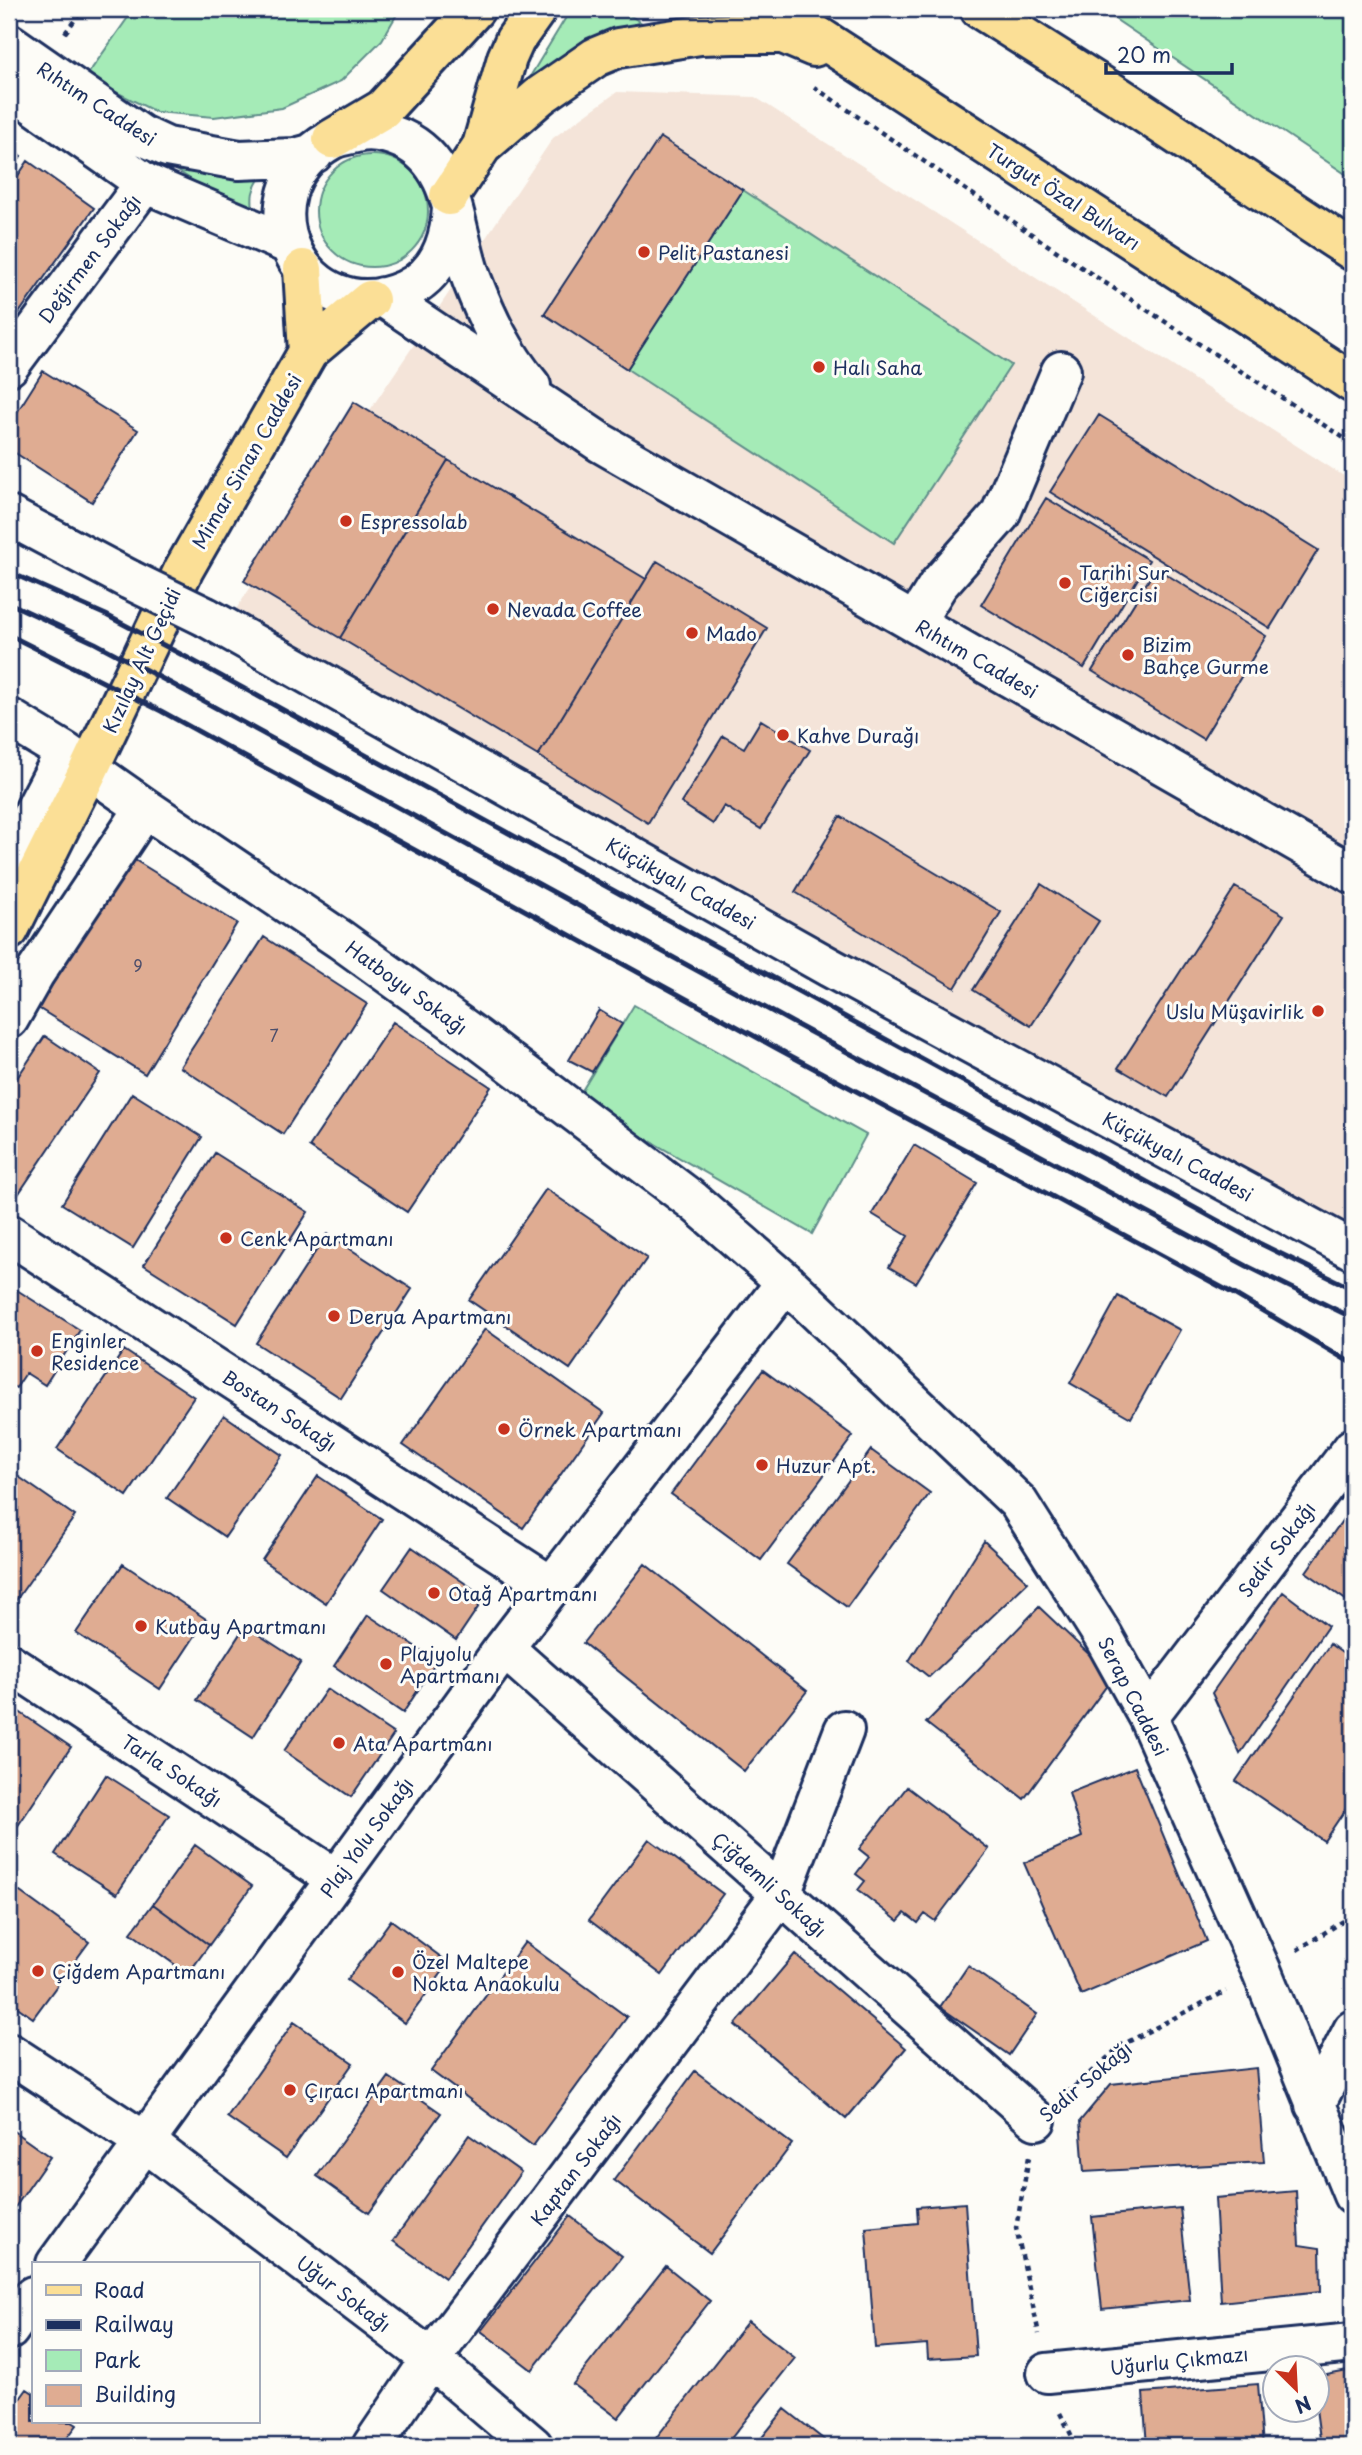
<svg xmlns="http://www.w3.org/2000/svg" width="1362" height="2455" font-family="'Playpen Sans',sans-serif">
	<rect width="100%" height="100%" fill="#fdfcf7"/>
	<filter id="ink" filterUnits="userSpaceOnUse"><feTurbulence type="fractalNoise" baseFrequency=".0143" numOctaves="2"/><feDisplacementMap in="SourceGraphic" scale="14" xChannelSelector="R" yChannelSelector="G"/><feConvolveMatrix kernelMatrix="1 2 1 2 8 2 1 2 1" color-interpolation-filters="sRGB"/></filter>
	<g filter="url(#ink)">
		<!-- built -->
		<path fill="#f4e4d9" d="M617 92 755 97 1353 482V1235L226 624 553 138Z"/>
		<!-- green -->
		<path fill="#a5ebb7" stroke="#608d8a" stroke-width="2" d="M134 9H400L382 40 341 81 282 108 214 117 156 112 86 77Z
			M571 9H620L648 27 541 83 531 75Z
			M1100 9H1353V179Z
			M105 124 265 171C250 190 251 196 254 220Z
			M316 211a56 56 0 1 1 112 0a56 56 0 1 1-112 0Z
			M743 190 1011 365 894 543 627 369Z
			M634 1005 866 1135 812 1234 577 1099Z"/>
		<!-- building -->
		<path fill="#dfac92" stroke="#1b2f5e" stroke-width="2" d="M660 137 743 190 627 369 544 314Z
			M9 147 21 156 9 174Z
			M28 161 94 208 14 320 9 317V189Z
			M43 371 138 430 92 502 9 449V425Z
			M354 402 448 460 340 638 244 581Z
			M1099 415 1318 550 1270 628 1050 492Z
			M448 460 646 579 538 756 340 638Z
			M1046 498 1149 560 1084 668 981 605Z
			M657 561 767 628 648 823 538 756Z
			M1156 568 1266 636 1203 739 1092 671Z
			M761 720 810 750 761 829 724 806 713 824 681 803 723 736 744 748Z
			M840 816 1001 912 955 988 795 892Z
			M130 857 237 923 145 1074 38 1008Z
			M1041 884 1099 921 1031 1026 973 990Z
			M1235 887 1284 915 1168 1097 1118 1068Z
			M264 937 367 1004 283 1134 180 1067Z
			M599 1010 622 1024 592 1072 569 1060Z
			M393 1022 491 1087 407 1212 309 1147Z
			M45 1036 100 1073 13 1202 9 1199V1090Z
			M132 1093 202 1137 133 1248 62 1204Z
			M914 1145 977 1183 916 1283 889 1267 908 1236 872 1214Z
			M215 1153 308 1212 237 1324 144 1265Z
			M546 1189 647 1258 570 1369 469 1300Z
			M327 1234 412 1289 341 1398 256 1343Z
			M9 1285 80 1330 45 1385 26 1373 16 1388 9 1384Z
			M1118 1296 1180 1330 1131 1418 1070 1383Z
			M485 1329 604 1413 523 1528 403 1445Z
			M124 1350 194 1397 127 1496 57 1449Z
			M763 1370 853 1436 761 1560 671 1494Z
			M224 1415 282 1455 225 1537 167 1498Z
			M871 1450 930 1493 847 1607 787 1564Z
			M9 1470 75 1516 12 1606 9 1604Z
			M318 1476 382 1519 326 1603 262 1560Z
			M1353 1505V1605L1306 1572Z
			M984 1541 1028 1582 929 1677 909 1661Z
			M412 1547 485 1597 456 1640 383 1589Z
			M123 1564 206 1619 160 1689 76 1633Z
			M645 1564 807 1691 744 1771 583 1643Z
			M1283 1592 1328 1626 1240 1754 1212 1693Z
			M1039 1607 1113 1677 1024 1799 926 1723Z
			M368 1615 437 1661 403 1713 334 1666Z
			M245 1626 301 1662 253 1737 197 1700Z
			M1330 1644 1353 1661V1816L1345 1810 1324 1841 1236 1781Z
			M327 1689 394 1734 351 1797 284 1751Z
			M9 1705 71 1747 11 1836 9 1835Z
			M1135 1767 1207 1941 1081 1995 1024 1863 1082 1837 1069 1793Z
			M106 1775 169 1815 117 1894 55 1854Z
			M907 1787 989 1849 935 1921 925 1914 918 1923 905 1913 898 1921 858 1890 865 1881 856 1874 869 1857 859 1849Z
			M649 1839 723 1894 662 1975 589 1920Z
			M195 1845 252 1886 209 1945 153 1904Z
			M9 1884 89 1942 33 2018 9 2001Z
			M153 1904 209 1945 188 1974 131 1933Z
			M391 1920 449 1963 405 2023 347 1980Z
			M525 1942 627 2017 533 2146 431 2071Z
			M795 1954 906 2048 846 2119 735 2025Z
			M968 1966 1037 2014 1009 2055 940 2007Z
			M294 2022 353 2063 286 2158 227 2117Z
			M1256 2068 1264 2162 1084 2172 1080 2121 1111 2084Z
			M695 2071 792 2144 710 2253 614 2180Z
			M389 2077 441 2113 369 2213 317 2176Z
			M9 2128 50 2157 9 2216Z
			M469 2135 521 2172 445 2278 393 2241Z
			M1296 2191 1299 2245 1320 2248 1321 2291 1221 2302 1215 2198Z
			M965 2203 976 2356 928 2359 927 2344 875 2348 866 2228 918 2223 917 2207Z
			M1180 2208 1190 2300 1102 2309 1092 2217Z
			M570 2216 622 2256 532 2370 481 2331Z
			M666 2266 710 2301 618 2418 573 2384Z
			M748 2321 795 2358 725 2446H656L652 2443Z
			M1353 2370V2446H1321L1316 2409V2377Z
			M1258 2384 1263 2446H1147L1143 2393Z
			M27 2389 33 2393V2422H72L77 2425 61 2446H9V2414Z
			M785 2409 832 2446H755Z"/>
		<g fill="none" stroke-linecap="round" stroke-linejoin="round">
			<defs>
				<path id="minor" d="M9 43 141 135 167 147 239 160 295 158 314 153
					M9 87 145 183 288 244
					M452 208C450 243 438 275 405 290 303 336 234 194 331 140 338 136 348 135 356 133 371 129 388 133 402 139 457 164 453 231 472 280 487 319 504 354 531 386
					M383 297 601 443 1353 874
					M9 366 145 183
					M9 516 130 580
					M206 617 829 967 1353 1250
					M915 622 938 585 1000 515 1061 371
					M9 718 65 752 145 808 341 940 477 1038 693 1201 786 1282 1018 1502 1103 1636 1148 1717 1262 1972 1353 2195
					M9 859 65 752
					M9 1019 35 973 145 808
					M9 1234 551 1586
					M504 1648 1036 2120
					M9 1663 335 1878
					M1148 1717 1353 1448
					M9 2053 144 2141 431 2359 533 2446
					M1315 2105 1353 2030
					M56 2264 504 1648 786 1282
					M9 2330 33 2296
					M1047 2373 1353 2343
					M372 2446 431 2359 781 1894 844 1730"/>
				<path id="major" d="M303 269 308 352 370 300
					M9 930 89 769 184 569 308 352"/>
				<path id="highway" d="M776 9 1353 383
					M980 9 1118 96 1353 251
					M332 139 383 109 475 9
					M482 146 507 58 515 40 537 9
					M449 196 482 146 541 95 596 57 618 48 700 35 734 34H783L814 47"/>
			</defs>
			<!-- minor casing -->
			<use href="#minor" stroke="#1b2f5e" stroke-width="44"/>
			<!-- major casing -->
			<use href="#major" stroke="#1b2f5e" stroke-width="44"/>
			<!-- highway casing -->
			<use href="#highway" stroke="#1b2f5e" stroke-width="44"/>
			<!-- path -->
			<path stroke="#1b2f5e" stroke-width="4.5" stroke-dasharray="5 5" stroke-linecap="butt" d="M65 33 83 9
				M814 87 1061 254 1353 444
				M1297 1950 1353 1915
				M1067 2093 1122 2045 1226 1991
				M1029 2157 1016 2228 1039 2334
				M1060 2413 1077 2446"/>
			<!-- minor -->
			<use href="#minor" stroke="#fdfcf7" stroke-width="38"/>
			<!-- major -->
			<use href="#major" stroke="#fbdf96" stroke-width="38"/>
			<!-- highway -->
			<use href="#highway" stroke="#fbdf96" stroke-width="38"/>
			<!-- rail -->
			<path stroke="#1b2f5e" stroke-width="5" d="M9 572 106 615 188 658 1259 1243 1353 1289
				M9 603 95 643 174 685 795 1024 1247 1266 1353 1318
				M9 635 161 711 778 1049 1234 1294 1353 1364"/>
			<defs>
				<path id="minor-bridge" d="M130 580 206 617"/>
			</defs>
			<!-- minor-bridge casing -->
			<use href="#minor-bridge" stroke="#1b2f5e" stroke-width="44" stroke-linecap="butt"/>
			<!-- minor-bridge -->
			<use href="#minor-bridge" stroke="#fdfcf7" stroke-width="38"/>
		</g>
	</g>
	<!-- markers -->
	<g fill="#c8321e" stroke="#fdfcf7" stroke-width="2.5">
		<circle cx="644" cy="252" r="7"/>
		<circle cx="819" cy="367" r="7"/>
		<circle cx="346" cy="521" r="7"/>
		<circle cx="1065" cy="583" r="7"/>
		<circle cx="493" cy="609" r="7"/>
		<circle cx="692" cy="633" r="7"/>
		<circle cx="1128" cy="655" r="7"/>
		<circle cx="783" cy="735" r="7"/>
		<circle cx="1318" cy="1011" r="7"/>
		<circle cx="226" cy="1238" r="7"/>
		<circle cx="334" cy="1316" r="7"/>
		<circle cx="37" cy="1351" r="7"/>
		<circle cx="504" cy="1429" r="7"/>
		<circle cx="762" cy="1465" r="7"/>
		<circle cx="434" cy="1593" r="7"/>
		<circle cx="141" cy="1626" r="7"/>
		<circle cx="386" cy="1664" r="7"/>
		<circle cx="339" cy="1743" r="7"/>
		<circle cx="38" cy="1971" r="7"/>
		<circle cx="398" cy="1972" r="7"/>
		<circle cx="290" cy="2090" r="7"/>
	</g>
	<g text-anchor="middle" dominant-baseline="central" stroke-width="6" stroke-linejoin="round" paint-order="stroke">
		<!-- number labels -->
		<g font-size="16" fill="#4c4e6b">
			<text x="138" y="965">9</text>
			<text x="274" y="1035">7</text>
		</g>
		<!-- street labels -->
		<g font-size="19" fill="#1b2f5e" stroke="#fdfcf7">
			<text transform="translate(97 103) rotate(33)">Rıhtım Caddesi</text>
			<text transform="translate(1064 196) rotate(33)">Turgut Özal Bulvarı</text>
			<text transform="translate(89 258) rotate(-53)">Değirmen Sokağı</text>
			<text transform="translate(246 461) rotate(-60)">Mimar Sinan Caddesi</text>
			<text transform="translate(977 658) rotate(30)">Rıhtım Caddesi</text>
			<text transform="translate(141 660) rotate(-65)">Kızılay Alt Geçidi</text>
			<text transform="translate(681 883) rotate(29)">Küçükyalı Caddesi</text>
			<text transform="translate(407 987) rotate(36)">Hatboyu Sokağı</text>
			<text transform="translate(1178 1156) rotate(28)">Küçükyalı Caddesi</text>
			<text transform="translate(280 1410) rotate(33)">Bostan Sokağı</text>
			<text transform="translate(1276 1549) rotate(-53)">Sedir Sokağı</text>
			<text transform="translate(1134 1696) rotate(63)">Serap Caddesi</text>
			<text transform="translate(172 1770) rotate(33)">Tarla Sokağı</text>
			<text transform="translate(366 1837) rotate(-54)">Plaj Yolu Sokağı</text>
			<text transform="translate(770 1884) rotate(42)">Çiğdemli Sokağı</text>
			<text transform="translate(1085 2081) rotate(-40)">Sedir Sokağı</text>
			<text transform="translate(575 2169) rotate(-53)">Kaptan Sokağı</text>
			<text transform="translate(344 2293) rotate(37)">Uğur Sokağı</text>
			<text transform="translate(1179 2360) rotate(-6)">Uğurlu Çıkmazı</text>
		</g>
		<!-- poi labels -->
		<g font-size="19" fill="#1b2f5e" stroke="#fdfcf7" text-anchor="start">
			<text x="658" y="252">Pelit Pastanesi</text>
			<text x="833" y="367">Halı Saha</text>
			<text x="360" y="521">Espressolab</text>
			<text x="1079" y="572">Tarihi Sur<tspan x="1079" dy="22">Ciğercisi</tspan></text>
			<text x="507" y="609">Nevada Coffee</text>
			<text x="706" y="633">Mado</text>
			<text x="1142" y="644">Bizim<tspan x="1142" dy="22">Bahçe Gurme</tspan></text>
			<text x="797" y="735">Kahve Durağı</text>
			<text x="1304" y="1011" text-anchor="end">Uslu Müşavirlik</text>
			<text x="240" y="1238">Cenk Apartmanı</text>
			<text x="348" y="1316">Derya Apartmanı</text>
			<text x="51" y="1340">Enginler<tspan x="51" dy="22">Residence</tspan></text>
			<text x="518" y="1429">Örnek Apartmanı</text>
			<text x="776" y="1465">Huzur Apt.</text>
			<text x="448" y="1593">Otağ Apartmanı</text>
			<text x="155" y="1626">Kutbay Apartmanı</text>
			<text x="400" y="1653">Plajyolu<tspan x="400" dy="22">Apartmanı</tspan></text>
			<text x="353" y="1743">Ata Apartmanı</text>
			<text x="412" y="1961">Özel Maltepe<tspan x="412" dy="22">Nokta Anaokulu</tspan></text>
			<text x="52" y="1971">Çiğdem Apartmanı</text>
			<text x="304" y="2090">Çıracı Apartmanı</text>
		</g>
	</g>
	<!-- margin -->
	<rect width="1362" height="2455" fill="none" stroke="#fdfcf7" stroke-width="35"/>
	<rect x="18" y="18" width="1327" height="2420" fill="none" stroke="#1b2f5e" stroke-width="2.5" filter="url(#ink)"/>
	<!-- legend -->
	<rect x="32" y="2262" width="228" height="161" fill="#fdfcf7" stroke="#a3aaba" stroke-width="2"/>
	<rect x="46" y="2285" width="35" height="10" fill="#fbdf96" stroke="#a3aaba" stroke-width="2"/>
	<text x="94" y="2298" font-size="21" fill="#1b2f5e">Road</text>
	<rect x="46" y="2320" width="35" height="10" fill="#1b2f5e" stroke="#a3aaba" stroke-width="2"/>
	<text x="94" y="2332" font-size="21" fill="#1b2f5e">Railway</text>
	<rect x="46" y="2350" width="35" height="21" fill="#a5ebb7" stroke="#a3aaba" stroke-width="2"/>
	<text x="94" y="2368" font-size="21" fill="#1b2f5e">Park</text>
	<rect x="46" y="2385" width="35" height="21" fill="#dfac92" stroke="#a3aaba" stroke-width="2"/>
	<text x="94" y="2402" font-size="21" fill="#1b2f5e">Building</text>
	<!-- north arrow -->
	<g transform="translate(1296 2389) rotate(156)"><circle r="33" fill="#fdfcf7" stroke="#a3aaba" stroke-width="2"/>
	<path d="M0-5L12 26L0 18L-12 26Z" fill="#c8321e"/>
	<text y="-10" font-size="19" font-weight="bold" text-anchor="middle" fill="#1b2f5e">N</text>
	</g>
	<!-- scale -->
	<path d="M1106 63v10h126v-10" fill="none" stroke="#1b2f5e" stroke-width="3.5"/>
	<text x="1117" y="63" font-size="21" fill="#1b2f5e" stroke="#fdfcf7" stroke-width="5" paint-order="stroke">20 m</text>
</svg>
